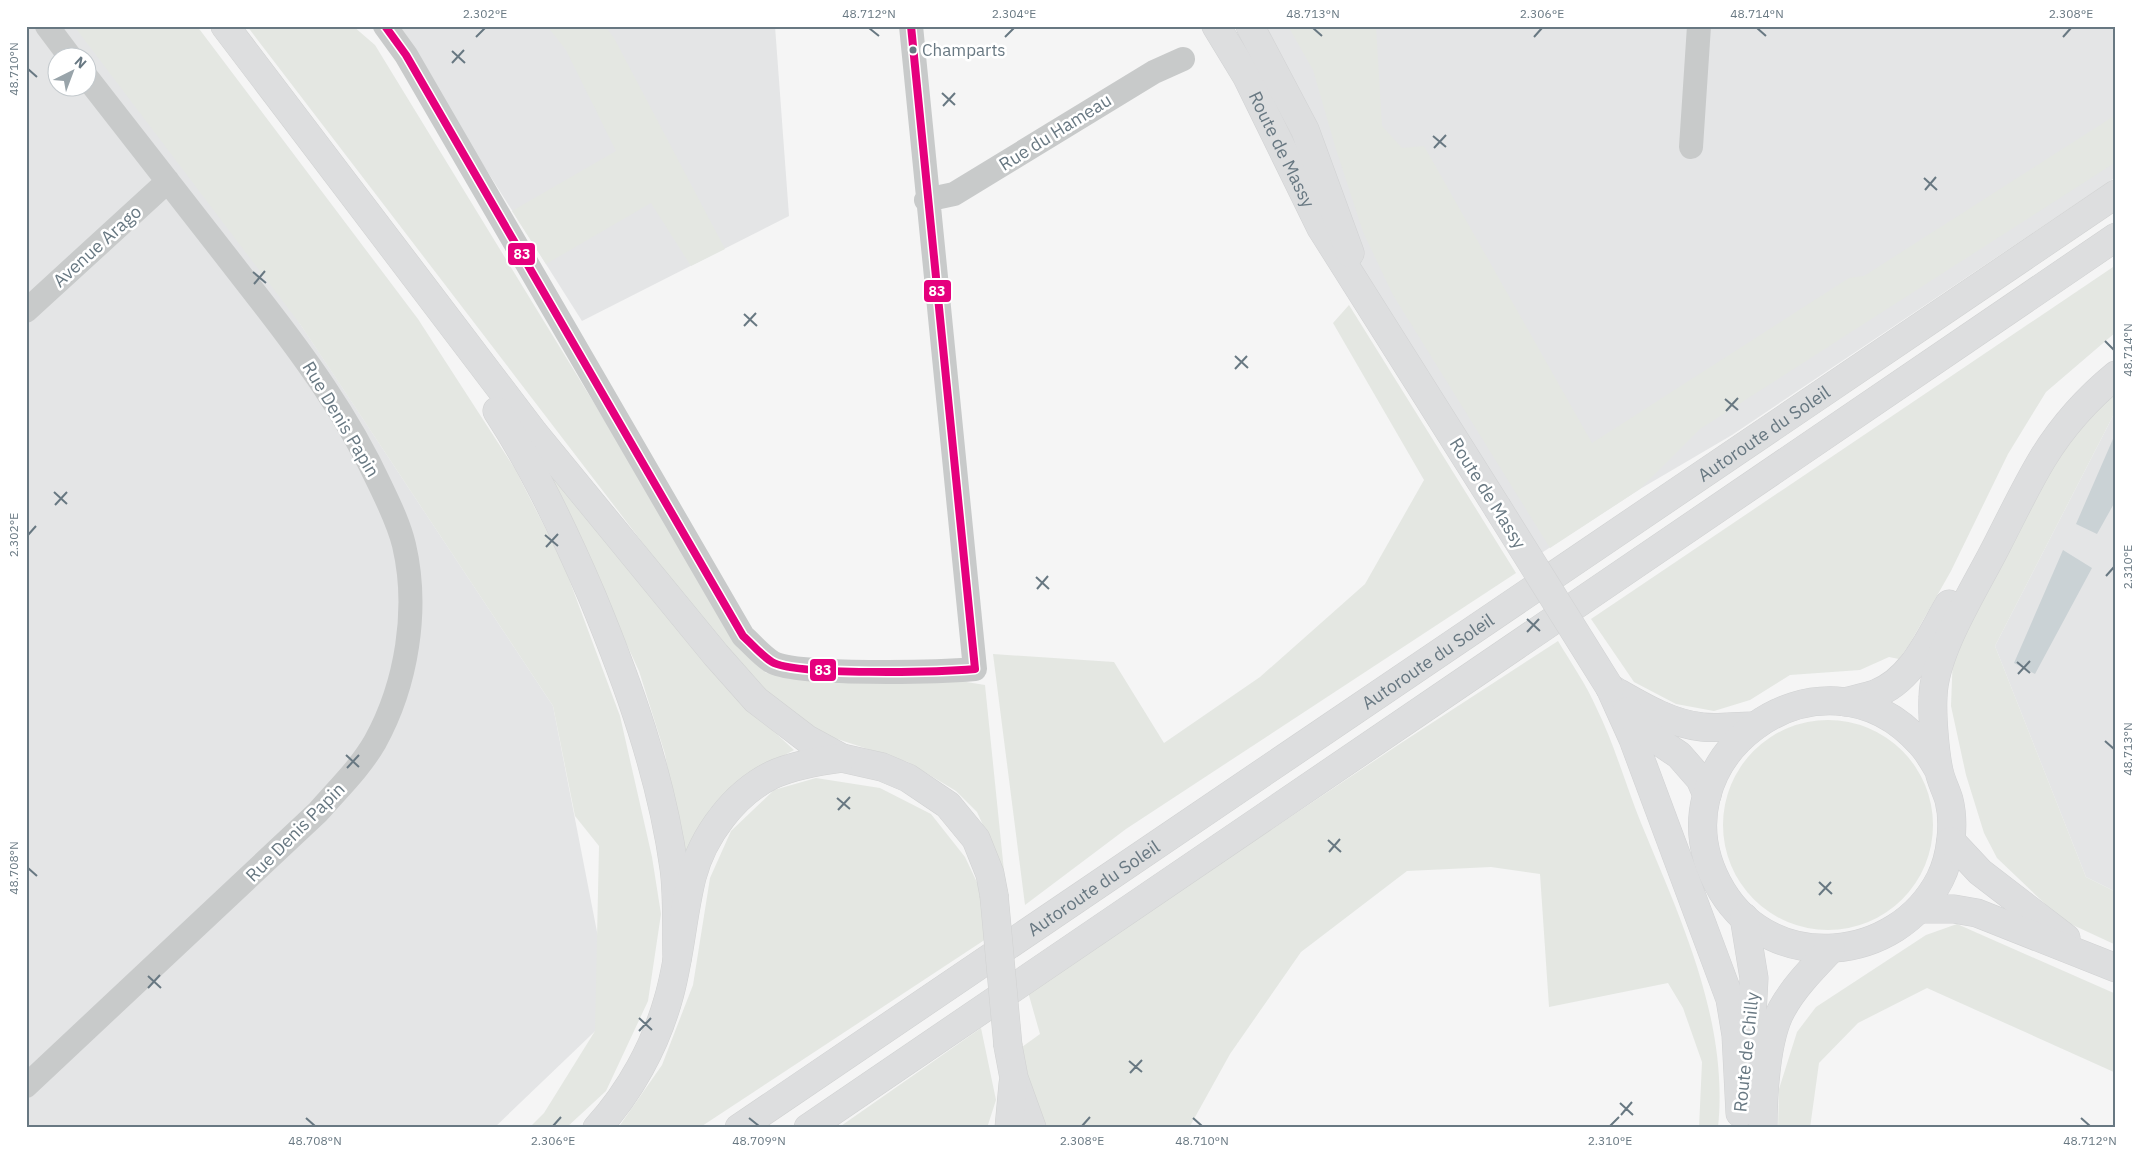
<svg xmlns="http://www.w3.org/2000/svg" width="2142" height="1154" font-family="'IBM Plex Sans',sans-serif">
	<rect width="100%" height="100%" fill="#f5f5f5"/>
	<!-- built -->
	<path fill="#e4e5e6" fill-rule="evenodd" d="M26 26H103L553 706 613 1014 494 1128H26ZM58 58H88V88H58Z
		M390 26H775L789 216 582 321 406 43Z
		M1250 26H2116V177L1732 435 1640 489 1526 563 1366 297Z
		M2116 410V892L2086 877 1995 646Z"/>
	<!-- green -->
	<path fill="#e4e7e2" d="M74 26H197L418 319 515 469 563 563 620 716 652 857 661 914 648 1001 606 1091 566 1128H529L544 1113 595 1031 599 846 575 816 553 706 300 324Z
		M247 26H353L375 45 745 650 766 673 820 679 954 680 985 685 1004 871 977 812 956 791 908 762 834 738 800 720 754 682 678 589Z
		M547 26H605L614 38 725 249 691 266 651 203 546 264 512 211 616 151 566 50Z
		M1288 26H1376L1382 126 1402 148 1424 146 1592 443 1849 278 1864 276 2114 116 2116 162 1700 429 1640 489 1550 548 1393 295 1363 232 1335 146 1313 70Z
		M2116 265V332L2046 392 2008 454 1951 571 1909 645 1899 659 1889 657 1860 670 1790 675 1750 700 1714 711 1676 704 1634 682 1591 619Z
		M1349 305 1516 573 1126 829 1025 905 993 654 1114 662 1164 743 1260 677 1365 584 1424 480 1333 323Z
		M2116 386V410L1995 646 2086 877 2116 892V945L2062 920 1997 858 1984 833 1966 775 1951 706 1953 654 2061 445Z
		M544 464 770 728 794 750 744 777 710 809 684 855 665 754 639 671Z
		M1558 641C1571 663 1586 684 1596 707 1614 743 1626 786 1641 823 1681 920 1729 1021 1718 1128H1699L1702 1062 1683 1008 1668 983 1549 1007 1540 874 1491 867 1407 871 1301 952 1230 1054 1189 1128H1039L1026 1079 1022 1047 1040 1034 1028 992 1398 745Z
		M1723 825a105 105 0 1 1 210 0a105 105 0 1 1-210 0Z
		M816 778 880 788 931 814 965 857 982 893 986 939 699 1128H618L662 1065 693 985 710 878 731 831 774 790Z
		M1957 924 2116 994V1073L1927 988 1858 1023 1819 1063 1810 1128H1778L1779 1089 1797 1032 1816 1007 1926 935Z
		M981 1028 996 1100 987 1128H838Z"/>
	<!-- water -->
	<path fill="#cad2d5" d="M2116 432V500L2097 534 2076 524Z
		M2063 550 2092 568 2035 674 2014 663Z"/>
	<g fill="none" stroke-linecap="round" stroke-linejoin="round">
		<defs>
			<g id="major">
				<path id="s1" d="M1216 26 1247 77 1321 228 1497 507"/>
				<path d="M1250 26 1305 130 1350 253"/>
				<path d="M1610 688 1633 739 1730 999 1736 1035 1740 1113"/>
				<path d="M1610 688C1640 705 1668 723 1702 727 1718 729 1736 726 1752 726"/>
				<path d="M1845 702C1855 699 1866 697 1875 694 1913 680 1930 636 1949 604"/>
				<path d="M1628 711 1642 730 1679 755 1700 779 1707 795"/>
				<path d="M1938 769C1933 761 1928 751 1921 744 1821 631 1644 761 1722 891 1773 975 1897 963 1940 879 1951 857 1955 824 1949 800 1946 790 1941 781 1939 771 1935 753 1932 716 1933 697 1934 651 1976 587 1997 545 2012 516 2026 486 2043 458 2062 427 2088 398 2116 375"/>
				<path d="M1951 841 1980 872 2066 938"/>
				<path d="M1920 909H1954L1977 913 2116 968"/>
				<path d="M1744 917 1754 978 1750 1052"/>
				<path d="M1763 1128C1763 1095 1766 1037 1782 1009 1794 987 1813 968 1831 949"/>
			</g>
			<g id="highway">
				<path d="M225 26 534 433 716 655 756 700 807 739 842 758 882 767 908 778 948 805 976 839 990 874 994 895"/>
				<path d="M497 411C535 469 565 533 592 596 628 683 661 774 674 868 678 898 676 928 677 959"/>
				<path d="M1008 1046 1014 1078 1032 1128"/>
				<path d="M597 1128C630 1092 655 1046 668 1000 680 960 682 917 692 877 703 835 734 794 772 775 794 765 818 761 842 758"/>
				<path id="s2" d="M739 1128 2116 194"/>
				<path d="M808 1128 2116 237"/>
				<path d="M1009 1128 1013 1084"/>
			</g>
		</defs>
		<!-- major casing -->
		<use href="#major" stroke="#d1d2d3" stroke-width="29"/>
		<!-- highway casing -->
		<use href="#highway" stroke="#d1d2d2" stroke-width="29"/>
		<!-- minor -->
		<path stroke="#c8caca" stroke-width="24" d="M47 26 71 58
			M385 26 406 55 743 636C752 644 761 655 772 662 795 676 941 672 975 669L911 26
			M1691 147 1699 26
			M926 200 954 194 1154 72 1183 59
			M26 311 168 181
			M26 1086 318 812C338 789 360 768 375 742 407 684 419 609 404 545 399 524 389 504 380 485 348 416 304 356 258 297 201 224 144 151 88 79"/>
		<!-- major -->
		<use href="#major" stroke="#dddedf" stroke-width="28"/>
		<!-- highway -->
		<use href="#highway" stroke="#dddedf" stroke-width="28"/>
		<defs>
			<path id="major-bridge" d="M1497 507 1610 688"/>
			<path id="highway-bridge" d="M994 895 1008 1046"/>
		</defs>
		<!-- major-bridge casing -->
		<use href="#major-bridge" stroke="#d1d2d3" stroke-width="29" stroke-linecap="butt"/>
		<!-- highway-bridge casing -->
		<use href="#highway-bridge" stroke="#d1d2d2" stroke-width="29" stroke-linecap="butt"/>
		<!-- major-bridge -->
		<use href="#major-bridge" stroke="#dddedf" stroke-width="28"/>
		<!-- highway-bridge -->
		<use href="#highway-bridge" stroke="#dddedf" stroke-width="28"/>
		<defs>
			<path id="bus-1" d="M385 26 406 55 743 636C752 644 761 655 772 662 795 676 941 672 975 669L911 26"/>
		</defs>
		<!-- bus-1 casing -->
		<use href="#bus-1" stroke="#fff" stroke-width="11"/>
		<!-- bus-1 -->
		<use href="#bus-1" stroke="#e5007d" stroke-width="8"/>
	</g>
	<!-- ticks -->
	<path fill="none" stroke="#687882" stroke-width="2" d="M869 28 879 36M1313 28 1322 36M1757 28 1766 36M476 37 485 28M1005 37 1014 28M1534 37 1542 28M2063 37 2071 28M452 51 465 63M452 63 464 50M28 69 37 77M942 93 955 105M943 106 955 93M1433 136 1446 147M1434 148 1446 135M1924 178 1937 190M1925 190 1936 177M253 272 266 283M254 284 265 271M744 314 757 326M744 326 756 313M2105 341 2114 350M1235 356 1248 368M1235 369 1247 356M1725 399 1738 410M1726 411 1738 398M54 492 67 504M55 505 67 492M28 535 36 526M545 535 558 546M546 547 558 534M2106 576 2114 567M1036 577 1049 589M1037 589 1048 576M1527 619 1540 631M1527 632 1539 619M2017 662 2030 673M2018 674 2030 661M2105 741 2114 749M346 755 359 767M347 768 359 755M837 798 850 809M838 810 850 797M1328 840 1341 852M1329 852 1340 839M28 868 37 876M1819 882 1832 894M1819 895 1831 882M148 976 161 988M148 988 160 975M639 1018 652 1030M639 1031 651 1018M1129 1061 1142 1072M1130 1073 1142 1060M1620 1103 1633 1115M1621 1115 1632 1102M306 1118 315 1126M749 1118 759 1126M1193 1118 1202 1126M2081 1118 2090 1126M553 1126 561 1117M1082 1126 1090 1117M1610 1126 1619 1117"/>
	<!-- markers -->
	<circle fill="#687882" stroke="#fff" stroke-width="2" cx="913" cy="50" r="4.5"/>
	<g text-anchor="middle" dominant-baseline="central" stroke-width="5" stroke-linejoin="round" paint-order="stroke">
		<!-- bus labels -->
		<g font-size="17" fill="#687882" stroke="#fff" text-anchor="start">
			<text x="922" y="50">Champarts</text>
		</g>
		<!-- street labels -->
		<g font-size="18" fill="#687882" stroke="#fff">
			<text transform="translate(1055 132) rotate(-32)">Rue du Hameau</text>
			<text stroke="none"><textPath href="#s1" startOffset="140">Route de Massy</textPath></text>
			<text transform="translate(97 246) rotate(-42)">Avenue Arago</text>
			<text transform="translate(341 419) rotate(59)">Rue Denis Papin</text>
			<text stroke="none"><textPath href="#s2" startOffset="1238">Autoroute du Soleil</textPath></text>
			<text transform="translate(1488 493) rotate(58)">Route de Massy</text>
			<text stroke="none"><textPath href="#s2" startOffset="832">Autoroute du Soleil</textPath></text>
			<text transform="translate(295 832) rotate(-45)">Rue Denis Papin</text>
			<text stroke="none"><textPath href="#s2" startOffset="428">Autoroute du Soleil</textPath></text>
			<text transform="translate(1746 1052) rotate(-84)">Route de Chilly</text>
		</g>
	</g>
	<g stroke="#fff" stroke-width="2">
		<rect x="507" y="242" width="29" height="24" rx="5" fill="#e5007d"/>
		<rect x="923" y="279" width="29" height="24" rx="5" fill="#e5007d"/>
		<rect x="809" y="658" width="28" height="24" rx="5" fill="#e5007d"/>
	</g>
	<g font-size="14" text-anchor="middle" font-weight="bold" fill="#fff">
		<text x="522" y="259">83</text>
		<text x="937" y="296">83</text>
		<text x="823" y="675">83</text>
	</g>
	<!-- border -->
	<rect width="2142" height="1154" fill="none" stroke="#ffffff" stroke-width="55"/>
	<!-- north arrow -->
	<g transform="translate(72 72) rotate(42)"><circle r="24" fill="#ffffff" stroke="#c3c9cd"/>
	<path d="M0-4L9 19L0 12L-9 19Z" fill="#99a4aa"/>
	<text y="-8" font-size="14" font-weight="bold" text-anchor="middle" fill="#687882">N</text>
	</g>
	<rect x="28" y="28" width="2086" height="1098" fill="none" stroke="#687882" stroke-width="2"/>
	<g font-size="12" text-anchor="middle" fill="#687882">
		<text x="485" y="18">2.302°E</text>
		<text x="869" y="18">48.712°N</text>
		<text x="1014" y="18">2.304°E</text>
		<text x="1313" y="18">48.713°N</text>
		<text x="1542" y="18">2.306°E</text>
		<text x="1757" y="18">48.714°N</text>
		<text x="2071" y="18">2.308°E</text>
		<text transform="translate(14 69) rotate(-90)" y="4">48.710°N</text>
		<text transform="translate(2128 350) rotate(-90)" y="4">48.714°N</text>
		<text transform="translate(14 535) rotate(-90)" y="4">2.302°E</text>
		<text transform="translate(2128 567) rotate(-90)" y="4">2.310°E</text>
		<text transform="translate(2128 749) rotate(-90)" y="4">48.713°N</text>
		<text transform="translate(14 868) rotate(-90)" y="4">48.708°N</text>
		<text x="315" y="1145">48.708°N</text>
		<text x="553" y="1145">2.306°E</text>
		<text x="759" y="1145">48.709°N</text>
		<text x="1082" y="1145">2.308°E</text>
		<text x="1202" y="1145">48.710°N</text>
		<text x="1610" y="1145">2.310°E</text>
		<text x="2090" y="1145">48.712°N</text>
	</g>
</svg>
